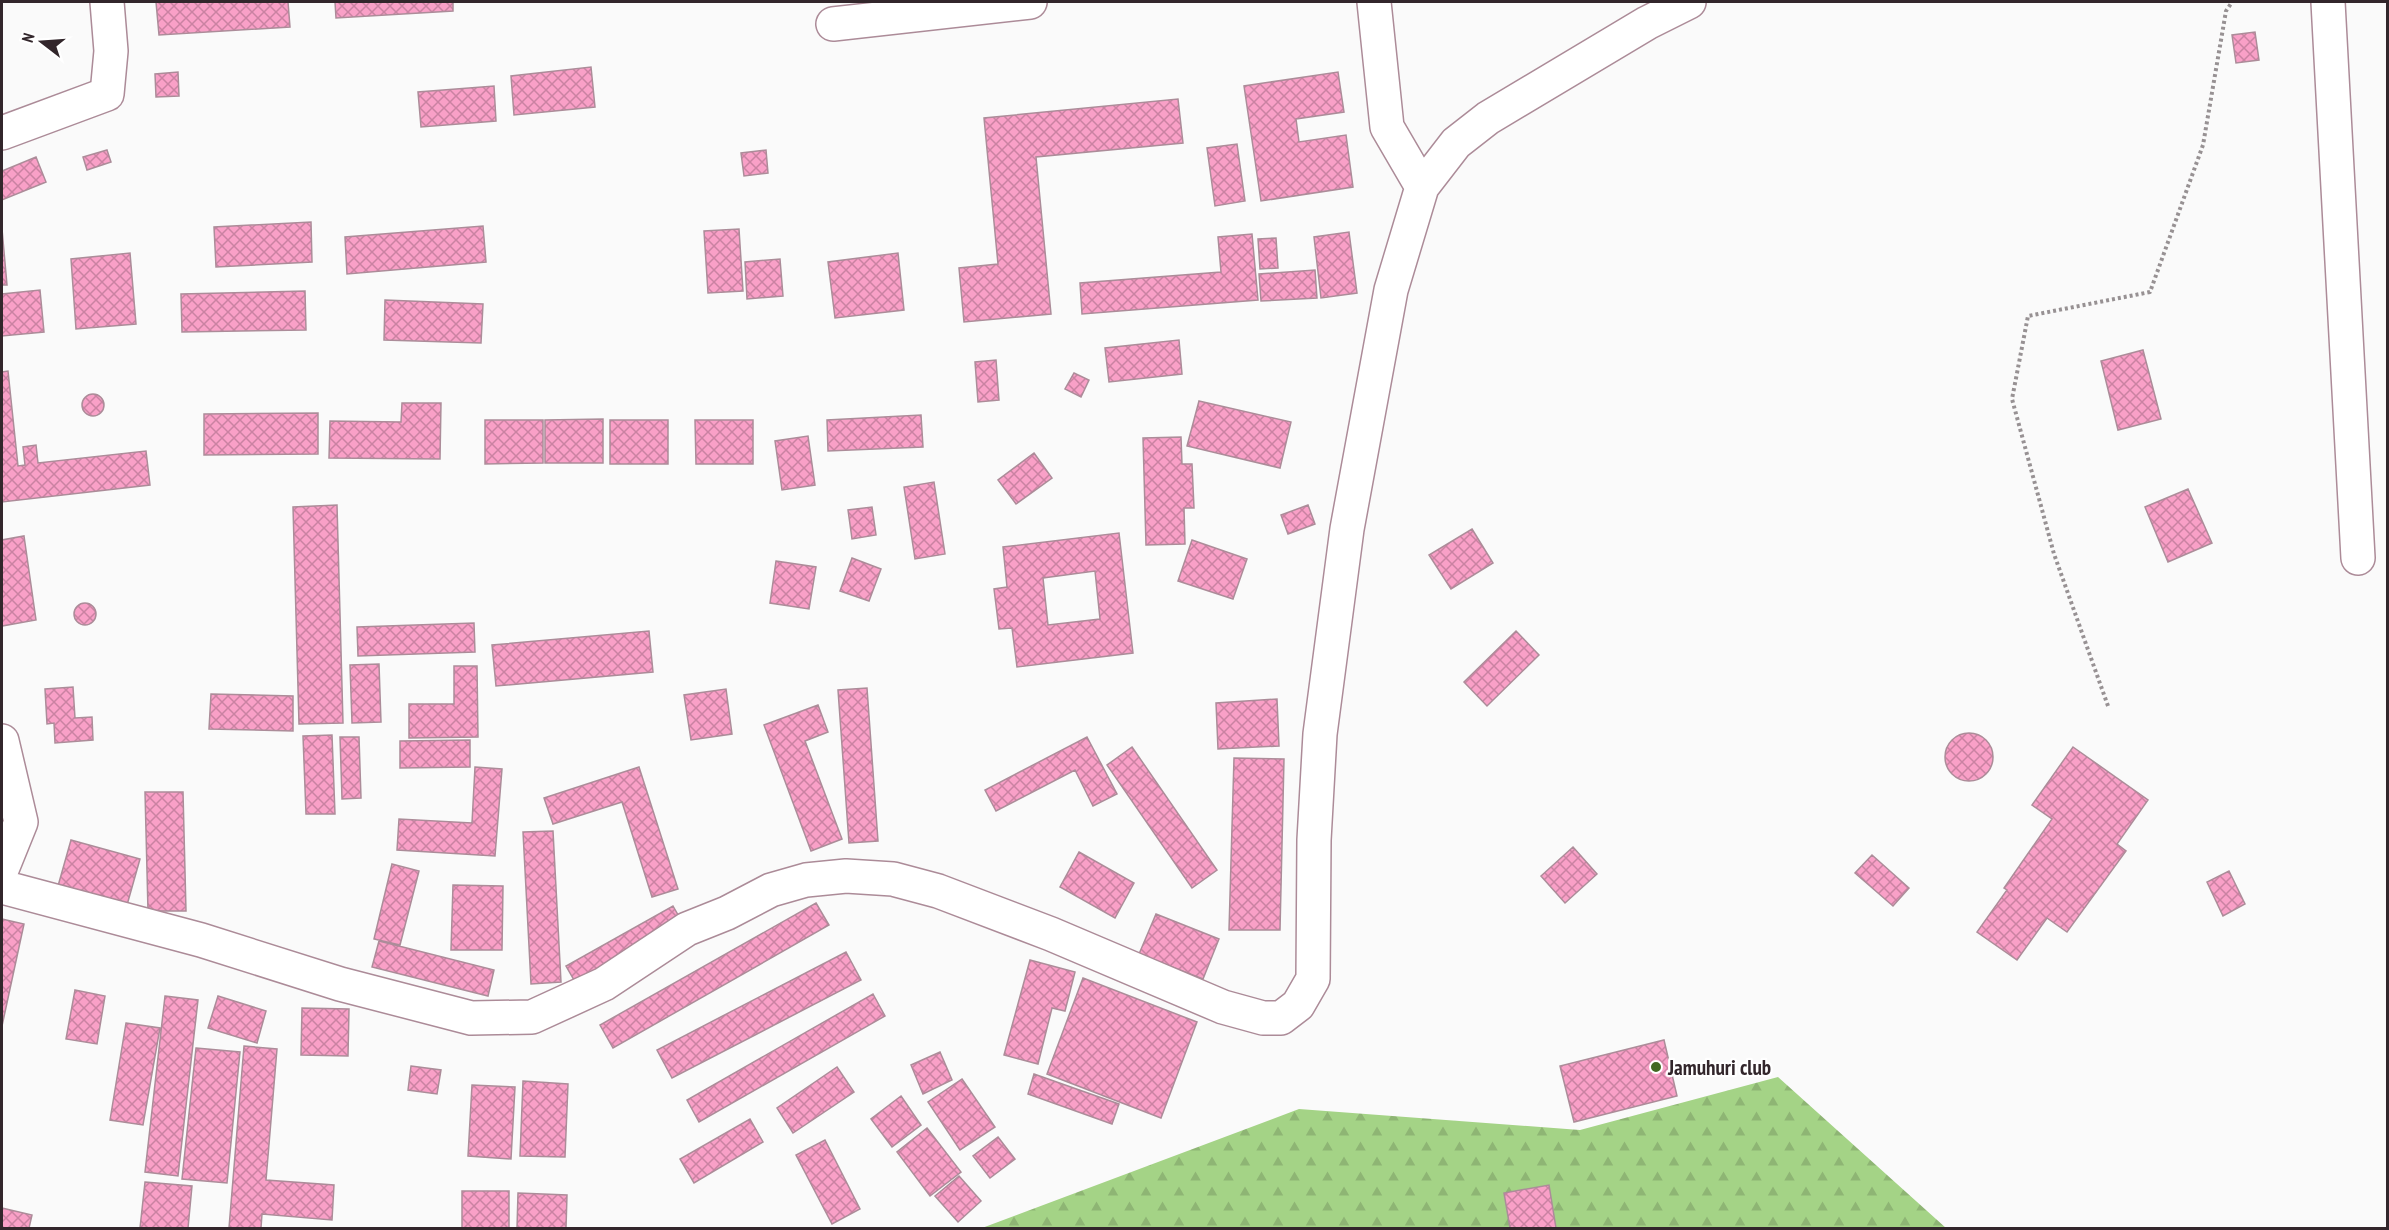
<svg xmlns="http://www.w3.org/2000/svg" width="2389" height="1230" font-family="'PT Sans Narrow',sans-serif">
	<defs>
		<pattern id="forest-firs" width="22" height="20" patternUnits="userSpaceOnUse" patternTransform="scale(1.5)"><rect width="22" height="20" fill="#a4d386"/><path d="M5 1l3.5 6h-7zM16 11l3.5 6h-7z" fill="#8eb574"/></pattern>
		<pattern id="building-cross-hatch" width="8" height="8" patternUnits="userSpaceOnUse" patternTransform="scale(1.5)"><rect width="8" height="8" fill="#f9a0c7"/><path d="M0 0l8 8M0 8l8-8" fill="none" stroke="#ca82a2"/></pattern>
	</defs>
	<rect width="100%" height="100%" fill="#fafafa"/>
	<!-- forest -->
	<path fill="url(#forest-firs)" d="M1778 1077 1946 1228H982L1299 1109 1580 1130Z"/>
	<!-- building -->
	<path fill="url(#building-cross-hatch)" stroke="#ac8c99" stroke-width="1.5" fill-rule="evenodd" d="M156 2H288L290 27 159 35Z
		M335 2H453V11L336 18Z
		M2255 32 2259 60 2236 63 2232 35Z
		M591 67 595 107 514 115 511 76Z
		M178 72 179 96 156 97 155 74Z
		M1338 72 1344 112 1296 119 1299 142 1346 135 1353 187 1261 201 1244 86Z
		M494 86 496 121 421 127 418 92Z
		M1178 99 1183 143 1036 157 1051 314 964 322 959 268 998 264 984 118Z
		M1237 144 1245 201 1215 206 1207 148Z
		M107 150 111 162 87 170 83 157Z
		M766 150 768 173 744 176 741 153Z
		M36 157 46 182 2 200V171Z
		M311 222 312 262 216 267 214 227Z
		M483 226 486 262 347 274 345 237Z
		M2 229 7 285H2Z
		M739 229 743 291 708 293 704 231Z
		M1349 232 1357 293 1321 298 1314 237Z
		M1252 234 1258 300 1082 314 1080 283 1221 272 1218 237Z
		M1276 238 1278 268 1260 269 1258 239Z
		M130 253 136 324 76 329 71 259Z
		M898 253 904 310 835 318 828 262Z
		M780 259 783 296 747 299 745 262Z
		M1315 270 1317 298 1261 301 1259 274Z
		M40 290 44 332 2 336V294Z
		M305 291 306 330 182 332 181 294Z
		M385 300 483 304 481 343 384 340Z
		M1179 340 1182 374 1109 382 1105 348Z
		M2143 350 2161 419 2118 430 2101 361Z
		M996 360 999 400 978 402 975 362Z
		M8 371 18 466 25 465 23 447 36 445 38 463 146 451 150 485 2 502V372Z
		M1074 373 1089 380 1081 397 1065 389Z
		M82 405a11 11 0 1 1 22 0a11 11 0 1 1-22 0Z
		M1199 401 1291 422 1280 468 1187 446Z
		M402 403H441L440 459 329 458 330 421 401 422Z
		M318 413V454L204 455V414Z
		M921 415 923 447 828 451 827 420Z
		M603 419V463H545V420Z
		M485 420H543V463L485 464Z
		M610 420H668V464H610Z
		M695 420H753V464H696Z
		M808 436 815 485 782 490 775 441Z
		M1181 437 1182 464H1192L1194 508H1184L1185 544 1146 545 1143 438Z
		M1034 453 1052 478 1016 504 998 480Z
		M934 482 945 554 915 559 904 487Z
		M2188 489 2212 543 2168 562 2145 507Z
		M337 505 343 723 299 724 293 507Z
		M1308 505 1315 524 1288 534 1281 515Z
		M872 507 876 535 852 539 848 510Z
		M1472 529 1493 563 1451 589 1429 555Z
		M1119 533 1133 653 1017 667 1012 628 999 629 994 589 1007 587 1003 547ZM1095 571 1100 619 1048 625 1043 578Z
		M24 536 36 620 2 626V540Z
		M1192 540 1247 559 1233 599 1178 581Z
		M852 558 881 569 869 601 840 591Z
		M776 561 816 567 809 609 770 603Z
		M74 614a11 11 0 1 1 22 0a11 11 0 1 1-22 0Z
		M474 623 475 652 358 656 357 627Z
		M649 631 653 672 496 686 492 645Z
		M1516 631 1539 655 1487 706 1464 682Z
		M379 664 381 722 352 723 350 665Z
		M454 666H477L478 737 409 738V704H454Z
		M73 687 75 718 92 717 93 740 55 743 54 723 47 724 45 689Z
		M867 688 878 841 849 843 838 690Z
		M726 689 732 734 691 740 684 695Z
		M211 694 293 696V731L209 729Z
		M1277 699 1279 746 1218 749 1216 703Z
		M818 705 828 732 805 741 842 839 811 851 764 725Z
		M1945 757a24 24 0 1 1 48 0a24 24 0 1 1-48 0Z
		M332 735 335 814H306L303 736Z
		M340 737H359L361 798 342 799Z
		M1087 737 1117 794 1093 806 1075 770 996 811 985 790Z
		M470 740V767L400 768V741Z
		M1132 747 1217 870 1192 888 1107 765Z
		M2073 747 2148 800 2117 844 2126 851 2067 932 2047 918 2017 960 1977 932 2007 890 2004 888 2052 819 2032 805Z
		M1234 758 1284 759 1280 930H1229Z
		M475 767 502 769 495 856 397 850 399 819 472 823Z
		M639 767 678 889 652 897 622 802 553 824 544 798Z
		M145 792H183L186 911H148Z
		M553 831 561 982 531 984 523 832Z
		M71 840 140 859 127 905 58 886Z
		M1573 847 1597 874 1565 903 1541 876Z
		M1079 852 1134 883 1115 918 1060 887Z
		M1872 855 1909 888 1893 906 1855 873Z
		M392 864 419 871 400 945 374 939Z
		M2229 871 2245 904 2223 916 2207 882Z
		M453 885 503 886 502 950H451Z
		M816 903 829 925 613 1048 600 1025Z
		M673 906 685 927 578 987 566 966Z
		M1156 914 1219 939 1203 979 1139 954Z
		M2 919 24 924 2 1026Z
		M379 941 494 970 488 996 372 967Z
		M846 952 861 980 672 1078 657 1050Z
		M1030 960 1075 972 1065 1011 1052 1008 1038 1064 1004 1055Z
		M1083 978 1197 1022 1161 1118 1047 1074Z
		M75 990 105 996 97 1044 66 1039Z
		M873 994 885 1016 699 1122 687 1100Z
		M165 996 198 1000 178 1176 145 1172Z
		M218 996 266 1011 257 1043 208 1028Z
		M302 1008 349 1009 348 1056 301 1055Z
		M126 1023 160 1028 143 1125 110 1120Z
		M1664 1040 1677 1096 1574 1122 1560 1066Z
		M244 1046 277 1049 266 1180 334 1185 332 1220 262 1214 261 1228H229Z
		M196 1048 240 1052 227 1183 182 1179Z
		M940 1052 952 1080 923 1094 911 1065Z
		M411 1066 441 1070 437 1094 408 1090Z
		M837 1067 854 1092 793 1133 777 1108Z
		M1034 1074 1119 1104 1112 1124 1028 1094Z
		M962 1079 995 1127 960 1150 928 1102Z
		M523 1081 568 1084 565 1157 520 1156Z
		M472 1085 515 1087 511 1159 468 1156Z
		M901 1096 921 1125 892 1147 871 1119Z
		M750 1119 763 1142 694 1183 680 1159Z
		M927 1128 961 1172 930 1196 897 1152Z
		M998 1137 1015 1159 990 1178 973 1156Z
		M825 1140 860 1209 832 1224 796 1155Z
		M959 1176 981 1201 958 1222 935 1196Z
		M145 1182 192 1186 188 1228H140Z
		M1549 1185 1556 1228H1510L1504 1193Z
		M462 1191H509V1228H462Z
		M518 1193 567 1195 566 1228H517Z
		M2 1208 32 1215 29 1228H2Z"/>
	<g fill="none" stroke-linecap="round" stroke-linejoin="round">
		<defs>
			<path id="minor" d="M1374 2 1387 127 1422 187
				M2328 2 2358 558
				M833 24 1030 2
				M2 133 107 94 111 51 107 2
				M2 741 21 822 2 869
				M2 887 201 940 340 984 471 1018 532 1017 604 984 687 929 727 913 771 890 806 880 846 876 893 879 938 891 1051 934 1223 1007 1263 1018H1281L1298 1005 1313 979 1314 840 1320 734 1347 529 1391 290 1422 187 1456 143 1488 118 1647 23 1689 2"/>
		</defs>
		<!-- minor casing -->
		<use href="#minor" stroke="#ac8b98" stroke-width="36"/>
		<!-- path -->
		<path stroke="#979193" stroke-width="4" stroke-dasharray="3 3" stroke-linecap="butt" d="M2108 706 2054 554 2012 399 2028 316 2150 292 2203 145 2226 11 2232 2"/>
		<!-- minor -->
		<use href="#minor" stroke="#fff" stroke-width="33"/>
	</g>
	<!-- markers -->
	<circle fill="#406822" stroke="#fff" stroke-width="2" cx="1656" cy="1067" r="6"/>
	<g text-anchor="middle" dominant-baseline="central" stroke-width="4.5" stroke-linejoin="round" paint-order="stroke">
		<!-- poi labels -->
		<g font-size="21" font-weight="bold" fill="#32262b" stroke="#fff" text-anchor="start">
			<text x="1668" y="1067">Jamuhuri club</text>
		</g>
	</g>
	<!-- border -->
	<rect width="2389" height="1230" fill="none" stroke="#32262b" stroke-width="6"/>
	<!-- north arrow -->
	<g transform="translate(42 42) rotate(287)" stroke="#ffffff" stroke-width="4.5" paint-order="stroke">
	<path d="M0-4.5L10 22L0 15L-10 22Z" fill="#32262b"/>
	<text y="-9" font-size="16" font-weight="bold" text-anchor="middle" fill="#32262b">N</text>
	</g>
</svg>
